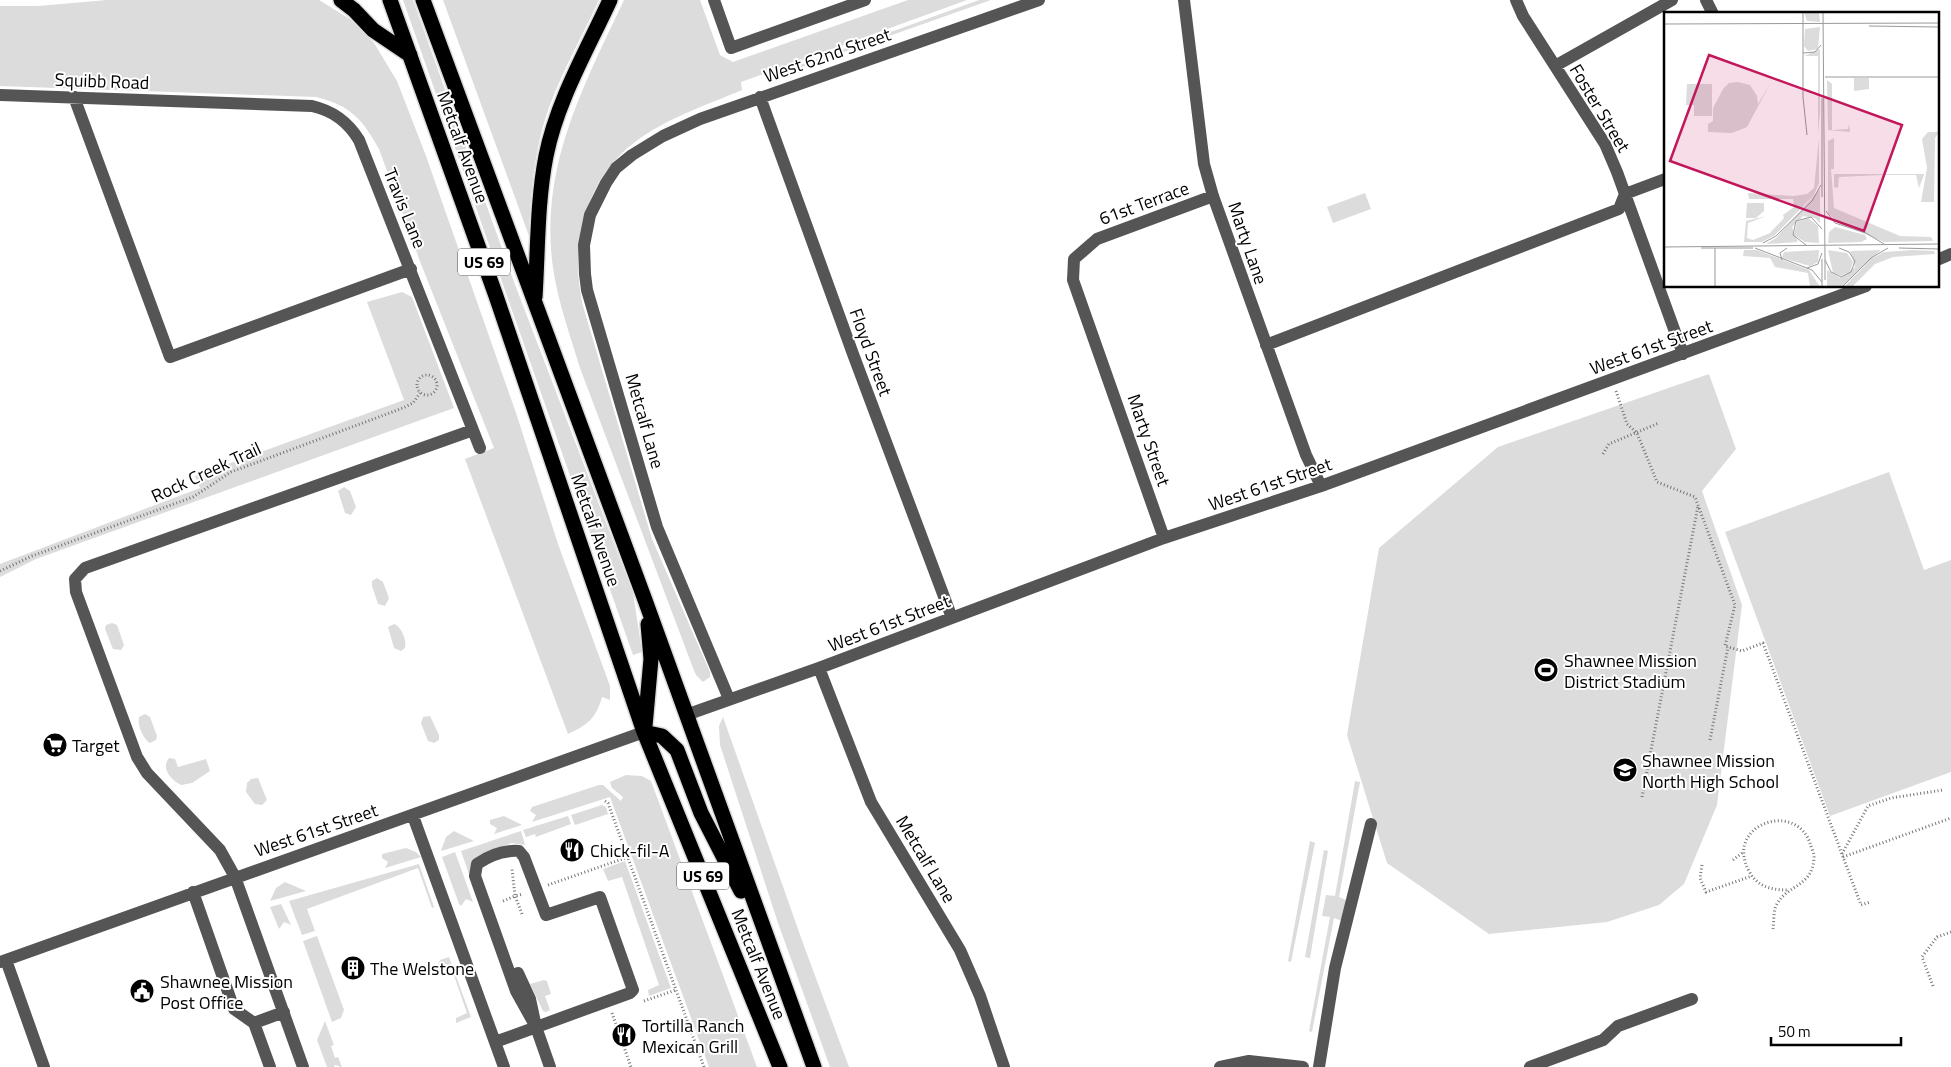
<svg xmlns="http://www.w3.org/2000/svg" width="1951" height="1067" font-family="'Titillium Web',sans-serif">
	<rect width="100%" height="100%" fill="#fff"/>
	<!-- green -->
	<path fill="#dcdcdc" d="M107 0H319L350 19 374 43 397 81 426 156 517 416 558 544 610 686V700L602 697C596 719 587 725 568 734L465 459 494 448 421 264 379 149C362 118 349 105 316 97L0 86V6H38Z
		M403 0H413L514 282 633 593 642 652 633 655Z
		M443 0H599C579 43 553 87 541 134 533 167 530 202 529 236Z
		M624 0H700L720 55 733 62 908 0H967L741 82 742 90C673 119 609 136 585 216 576 246 576 275 583 306L652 539 710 672V677L703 682 696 675 693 668 580 368C570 335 558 302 553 268 539 168 583 87 624 0Z
		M979 0H991L776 76 775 74Z
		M1365 193 1371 209 1333 223 1327 207Z
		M402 292 412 297 454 408 36 559 0 577V564L200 488 195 476 404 400 367 302Z
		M1709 374 1736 449 1702 491 1742 605 1717 805 1684 884 1659 905 1607 922 1489 934 1387 863 1347 735 1379 548 1498 447Z
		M1889 472 1924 570 1951 560V772L1830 816 1725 532Z
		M344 487 350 491 356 507 351 515 345 513 338 491Z
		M377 578 383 582 389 598 385 606 378 604 372 586V581Z
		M112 623 117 625 124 645 121 650 113 649 105 629 106 625Z
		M394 624C401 626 407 640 405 648L401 651 394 648 388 627Z
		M145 714 150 717 157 736 156 740 150 743C143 739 137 724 139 717Z
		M430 716 439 735V740L434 743 428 741 421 723 423 717Z
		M723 717 804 946 849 1067H830L778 923 720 745 719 726Z
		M169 758 175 759 178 767 206 759 210 771 192 783 181 785C172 780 160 769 169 758Z
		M626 775 642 776 651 781 757 1067H709L610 797 532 822 536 815 530 811 532 807 599 785H603L621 801 623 797 612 788 610 782Z
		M258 778 267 800 262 805 255 804 246 792 247 783 251 779Z
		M1355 781 1360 782 1339 897 1346 900 1342 921 1334 918 1312 1032 1309 1031 1330 917 1322 916 1326 895 1335 896Z
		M602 805 606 807 608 814 575 825 571 815Z
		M504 816 522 825 494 834 497 828 490 824V820Z
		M568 816 571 824 536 837 535 834 526 837 523 830Z
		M454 831 474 841 441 851 446 837Z
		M521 831 525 845 512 843 480 855V906L461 851Z
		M1310 841 1315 843 1291 962 1288 961Z
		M406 848 416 852 421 857 385 868 388 862 382 858V854Z
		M1324 850 1328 851 1310 958 1305 957Z
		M455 852 473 902 466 899 461 906 459 904 442 857Z
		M625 861 671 988 649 996 648 990 659 985 622 877 608 881 603 869Z
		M419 864 434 907 432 908 418 868 307 909 315 931 302 935 289 901Z
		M285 882 306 891 270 901 276 888Z
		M281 904 291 925 284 922 279 929 270 907Z
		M317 936 344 1010 341 1018 332 1022 303 941Z
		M449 957 471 1017 456 1023V1018L467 1013 451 967 439 971 436 968 440 960Z
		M544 980 547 981 551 994 545 996 550 1010 546 1012 543 1011 530 984Z
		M325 1021 334 1045 331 1046 335 1058 338 1057 342 1067 335 1065 334 1067H327L317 1040Z"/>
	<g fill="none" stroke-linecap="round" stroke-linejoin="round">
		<defs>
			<path id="highway" d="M341 0 354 10 373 30 410 55
				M390 0 496 296 644 732 780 1067
				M423 0 645 600 814 1067
				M535 297C538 250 537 202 546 156 557 101 587 50 610 0
				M645 726 651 659 648 624
				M644 732 662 736 677 750 701 813 741 891"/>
		</defs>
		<!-- highway casing -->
		<use href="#highway" stroke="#dbdbdb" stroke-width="18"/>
		<!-- path -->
		<path stroke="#777" stroke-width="3" stroke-dasharray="1 2.5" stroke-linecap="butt" d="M417 385a10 10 0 1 1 20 0a10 10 0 1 1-20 0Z
			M1616 391 1627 424 1637 433 1657 482 1695 497 1735 605 1725 646 1742 651 1763 643 1861 905 1870 902
			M1603 454 1609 444 1659 423
			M0 571 32 556 193 497 231 472 403 408 413 403 420 393
			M1710 740 1728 647
			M1642 797 1698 506
			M605 801 608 803 704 1067
			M1842 854 1868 806 1891 798 1943 790
			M1843 857 1951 818
			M1733 860 1742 853
			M1702 865 1700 878 1706 892 1752 876
			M548 885 628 857
			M503 901 515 896 512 869
			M522 914 515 896 523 894
			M1773 929C1774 922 1773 913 1776 906 1786 884 1813 888 1814 857 1814 853 1811 847 1810 843 1795 800 1724 825 1749 871 1757 887 1772 890 1788 890
			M1933 986 1922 957 1937 937 1951 932
			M644 1001 676 990
			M612 1013 631 1067"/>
		<!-- minor -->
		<path stroke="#555" stroke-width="12" d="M714 0 731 48 865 0
			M1184 0 1204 164 1213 196 1306 455 1321 486
			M1516 0 1523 16 1605 144 1617 172 1683 354
			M1706 0 1713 14
			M1555 66 1672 0
			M0 95 312 106C334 111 348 122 359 140L480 448
			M74 97 170 357 411 269
			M760 97 853 354 952 618
			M1937 260 1951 254
			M1266 345 1619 209 1625 194 1665 179
			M1164 538 1073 280 1074 259 1097 239 1213 196
			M819 668 871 802 960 950 980 996 1004 1067
			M729 699 657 527 587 290 585 274 584 245 590 215 606 183 616 168 632 155 663 136 700 119 1039 0
			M686 715 819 668 1164 538 1321 486 1866 286
			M413 816 504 1067
			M193 892 234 1009 254 1023 270 1067
			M6 960 44 1067
			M0 962 644 732
			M518 973 530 999 536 1027 550 1067
			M254 1023 284 1012
			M495 1042C540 1026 585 1009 630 993L633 990 600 897 546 915 524 857 519 851C504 850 490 855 477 864L475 876 516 991 536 1027
			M303 1067 235 877 220 850 147 773 137 757 76 592 75 579 85 568 473 430
			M1220 1067 1249 1061 1303 1067
			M1319 1067 1335 968 1371 824
			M1530 1067 1603 1040 1618 1026 1692 999"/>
		<!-- highway -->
		<use href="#highway" stroke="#000" stroke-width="15"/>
	</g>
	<!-- icons -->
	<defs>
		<symbol id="stadium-disc" viewBox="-11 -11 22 22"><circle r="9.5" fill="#000" stroke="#fff"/><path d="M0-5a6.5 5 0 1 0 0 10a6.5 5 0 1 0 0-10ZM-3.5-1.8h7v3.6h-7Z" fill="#fff"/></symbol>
		<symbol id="supermarket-disc" viewBox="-11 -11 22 22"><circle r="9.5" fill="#000" stroke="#fff"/><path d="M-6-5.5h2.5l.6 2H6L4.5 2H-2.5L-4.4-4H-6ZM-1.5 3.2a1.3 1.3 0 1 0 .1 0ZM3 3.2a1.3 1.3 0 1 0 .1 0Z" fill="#fff"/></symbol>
		<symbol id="school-disc" viewBox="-11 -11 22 22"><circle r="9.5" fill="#000" stroke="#fff"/><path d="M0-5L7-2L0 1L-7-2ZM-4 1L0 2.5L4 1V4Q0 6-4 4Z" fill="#fff"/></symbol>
		<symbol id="restaurant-disc" viewBox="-11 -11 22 22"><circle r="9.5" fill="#000" stroke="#fff"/><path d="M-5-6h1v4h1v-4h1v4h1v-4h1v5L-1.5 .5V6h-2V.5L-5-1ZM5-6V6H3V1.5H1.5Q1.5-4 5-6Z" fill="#fff"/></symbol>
		<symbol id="building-disc" viewBox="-11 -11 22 22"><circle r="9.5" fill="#000" stroke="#fff"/><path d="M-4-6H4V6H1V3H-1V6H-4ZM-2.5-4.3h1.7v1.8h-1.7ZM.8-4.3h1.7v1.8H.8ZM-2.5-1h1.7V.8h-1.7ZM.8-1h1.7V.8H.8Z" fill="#fff"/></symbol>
		<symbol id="civic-disc" viewBox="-11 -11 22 22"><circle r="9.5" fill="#000" stroke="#fff"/><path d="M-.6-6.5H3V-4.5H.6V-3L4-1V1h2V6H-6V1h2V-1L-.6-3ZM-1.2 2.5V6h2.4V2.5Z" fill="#fff"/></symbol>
	</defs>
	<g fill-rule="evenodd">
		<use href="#stadium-disc" x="1532" y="656" width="28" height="28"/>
		<use href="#supermarket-disc" x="41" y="731" width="28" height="28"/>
		<use href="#school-disc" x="1611" y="756" width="28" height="28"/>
		<use href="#restaurant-disc" x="558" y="836" width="28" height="28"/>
		<use href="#building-disc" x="339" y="954" width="28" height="28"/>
		<use href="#civic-disc" x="128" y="977" width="28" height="28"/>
		<use href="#restaurant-disc" x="610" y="1021" width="28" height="28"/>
	</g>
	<g text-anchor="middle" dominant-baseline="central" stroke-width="4" stroke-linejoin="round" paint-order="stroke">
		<!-- shield labels -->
		<g fill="#fff" stroke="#4c4c4c" stroke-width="1">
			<rect x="458" y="248.5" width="52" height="27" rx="4"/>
			<rect x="677" y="862.5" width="52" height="27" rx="4"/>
		</g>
		<g font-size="16" font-weight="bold" fill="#000">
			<text x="484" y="262">US 69</text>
			<text x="703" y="876">US 69</text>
		</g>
		<!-- street labels -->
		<g font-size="18" fill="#000" stroke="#fff">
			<text transform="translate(827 55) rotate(-19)">West 62nd Street</text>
			<text transform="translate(102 81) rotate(2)">Squibb Road</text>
			<text transform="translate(1600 108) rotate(59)">Foster Street</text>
			<text transform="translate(463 147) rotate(70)">Metcalf Avenue</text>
			<text transform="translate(1144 203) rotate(-20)">61st Terrace</text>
			<text transform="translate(405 208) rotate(68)">Travis Lane</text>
			<text transform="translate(1248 243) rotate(71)">Marty Lane</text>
			<text transform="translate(1651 347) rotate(-20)">West 61st Street</text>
			<text transform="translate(871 352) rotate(70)">Floyd Street</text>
			<text transform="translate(645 421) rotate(74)">Metcalf Lane</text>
			<text transform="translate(1149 440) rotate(71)">Marty Street</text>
			<text transform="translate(206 472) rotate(-25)">Rock Creek Trail</text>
			<text transform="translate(1270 484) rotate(-19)">West 61st Street</text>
			<text transform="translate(596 530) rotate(71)">Metcalf Avenue</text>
			<text transform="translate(889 623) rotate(-21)">West 61st Street</text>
			<text transform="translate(316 830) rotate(-19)">West 61st Street</text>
			<text transform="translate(926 859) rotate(59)">Metcalf Lane</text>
			<text transform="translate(759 964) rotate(68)">Metcalf Avenue</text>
		</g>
		<!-- poi labels -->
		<g font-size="18" fill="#000" stroke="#fff" text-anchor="start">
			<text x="1564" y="660">Shawnee Mission<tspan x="1564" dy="21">District Stadium</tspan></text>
			<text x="72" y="745">Target</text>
			<text x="1642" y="760">Shawnee Mission<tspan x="1642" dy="21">North High School</tspan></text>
			<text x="590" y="850">Chick-fil-A</text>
			<text x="370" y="968">The Welstone</text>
			<text x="160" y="981">Shawnee Mission<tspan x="160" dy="21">Post Office</tspan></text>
			<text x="642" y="1025">Tortilla Ranch<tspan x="642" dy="21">Mexican Grill</tspan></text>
		</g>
	</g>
	<!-- overview -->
	<g transform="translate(1664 12)">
		<rect width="275" height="275" fill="#fff"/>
		<path d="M140 0H155L156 10 143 9ZM156 15 154 37 144 39 140 34 141 17ZM156 37V100L154 122V44H140ZM190 66H205V77L190 79ZM163 68 168 72V118L184 117 185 112 186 120 164 118ZM74 70 86 73 93 84 94 92 107 70 83 115 68 121 44 120V112L49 109V96L59 77 65 71ZM23 72H48V104H30V93H22ZM264 120H275L271 126 270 190H257L263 156 258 127ZM155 126V171L150 183 111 223 98 230H80L82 209 102 204 84 211 83 226 89 228 106 221 120 206 119 203 130 195 129 187H85L84 181 129 184 143 182 150 176ZM170 126V157H167L170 196 236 224 267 225 269 229 220 230 174 211 164 201V129ZM170 162H260V163L255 176 252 163H218L175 165 174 176 170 175ZM156 177V211L151 206 139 204 128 215 134 230 102 232 112 226ZM83 191H100V199L92 206H82ZM144 206 154 214 155 231 141 230 130 223 133 210ZM171 215 201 223 203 227 197 230 164 231 165 220ZM80 238H93L145 258 156 275H146L144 261 111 255 106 246 79 244ZM155 238 154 250 146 254 118 246 120 240ZM164 238 183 241 189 250 186 259 177 264 169 261ZM217 238 177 275H163V258L176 266 191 255 186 239ZM249 238 270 239 271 242 229 245 211 252 188 275H180L207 247 220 240Z" fill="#dcdcdc"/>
		<path fill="none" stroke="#999" stroke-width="1" d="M139 0V85L143 123M159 0 161 248 167 260 177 265 187 260 191 249 185 240 175 236M0 12 275 11M205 14 275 15M139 41 151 40 157 33M161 65H275M158 86V185M162 199 171 211 202 221 220 232M99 231 112 224 148 189 157 173M142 233 129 223 132 209 147 205 158 217M0 235 275 232M37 236H89M51 236V275M91 236 148 258 158 270M235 236 275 237M158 247V275M118 248 116 241 123 236M143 256 154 252 158 241M161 268V248M178 275 207 246 224 236"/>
		<path fill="#c2185b" fill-opacity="0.15" stroke="#c2185b" stroke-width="2.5" d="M45 43 238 113 200 219 6 149Z"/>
		<rect width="275" height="275" fill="none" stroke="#000" stroke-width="2.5"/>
	</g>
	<!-- scale -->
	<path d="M1771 1037v8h130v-8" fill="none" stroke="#000000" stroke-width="2.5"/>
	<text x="1778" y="1037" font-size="15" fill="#000000" stroke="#ffffff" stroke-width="4" paint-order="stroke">50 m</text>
</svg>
